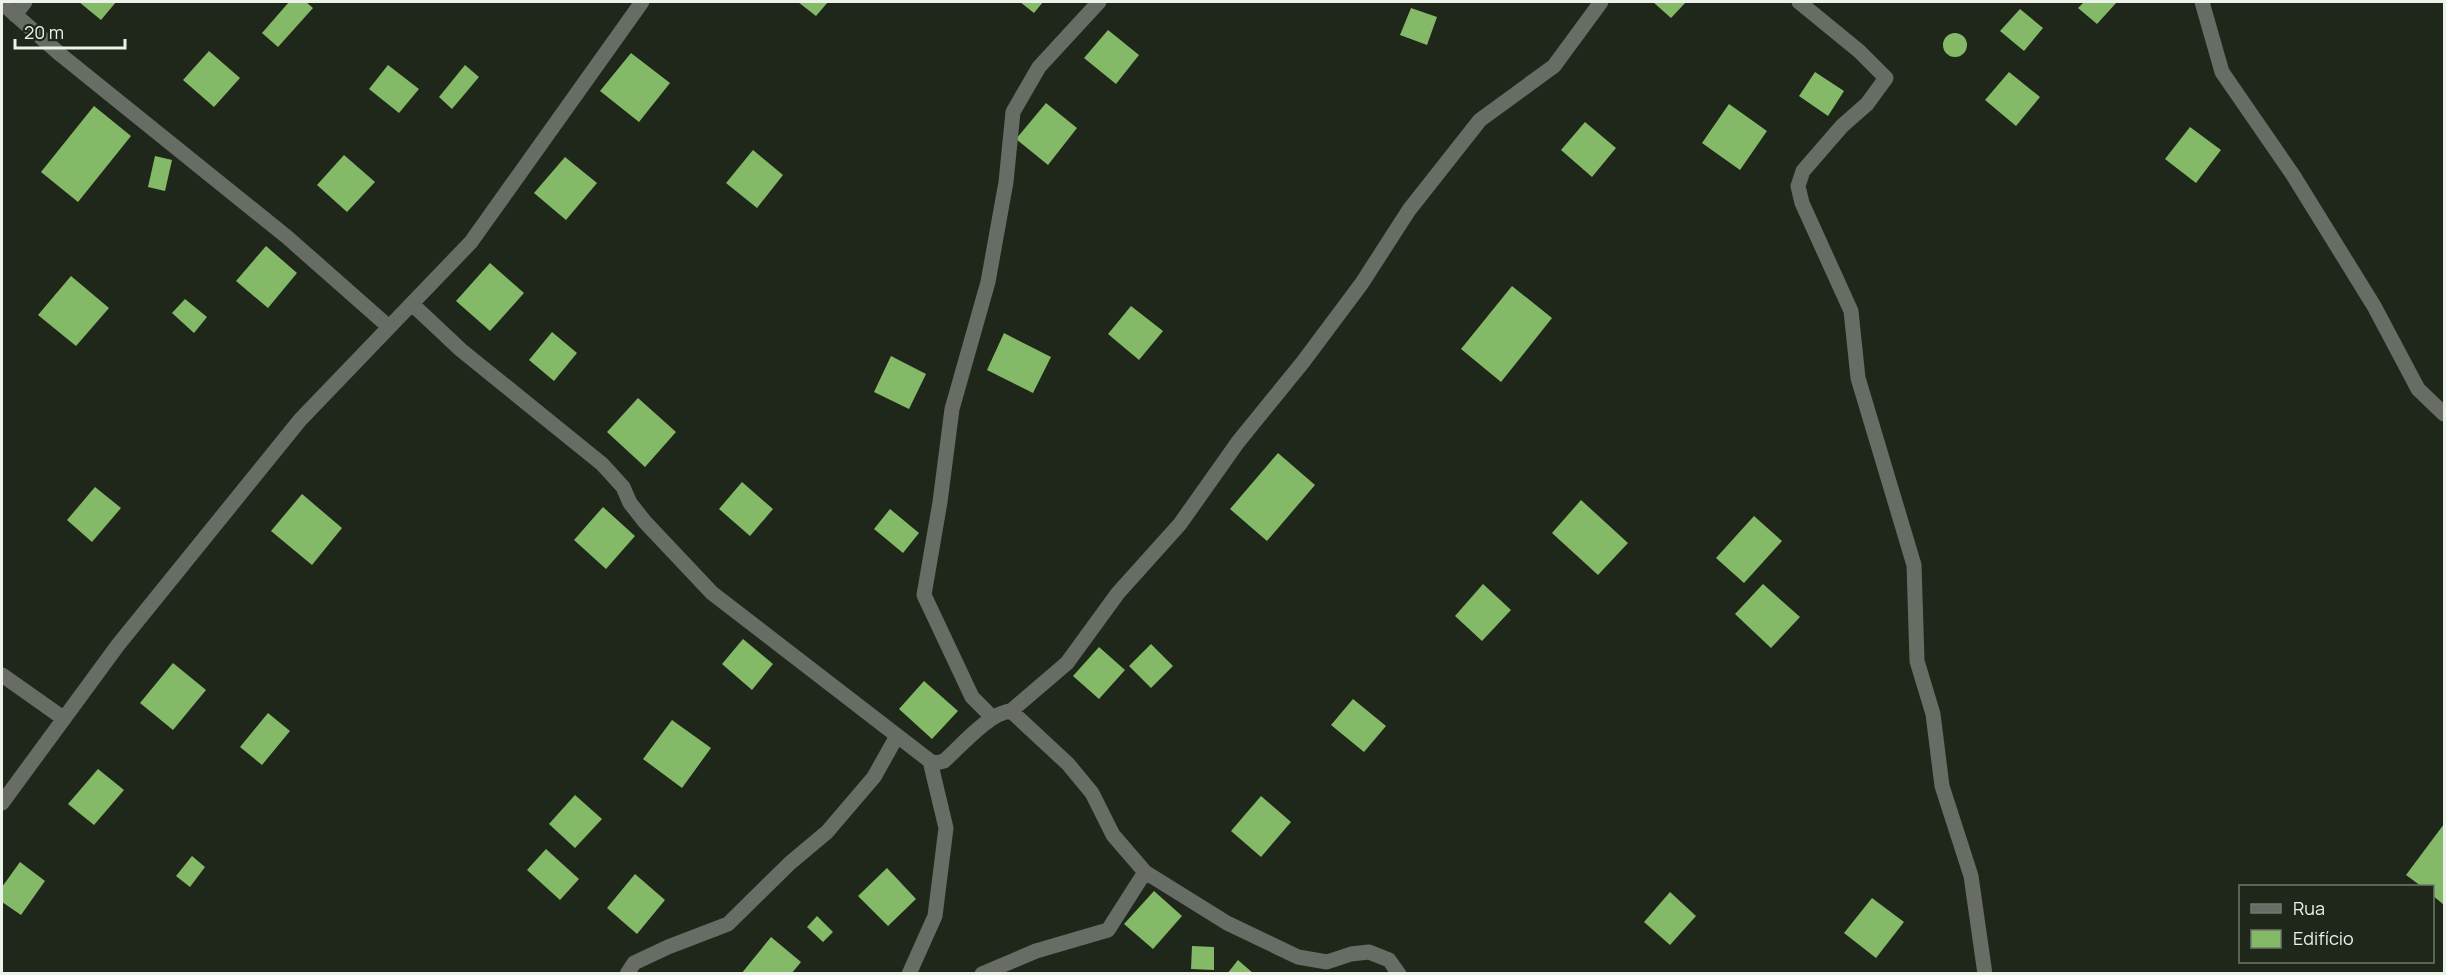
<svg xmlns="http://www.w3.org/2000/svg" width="2446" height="975" font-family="Manrope,sans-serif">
	<rect width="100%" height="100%" fill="#1f271a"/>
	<!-- building -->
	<path fill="#84ba67" d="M79 2H116L101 20Z
		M289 2H306L313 8 278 47 262 33Z
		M798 2H828L816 16Z
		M1020 2H1043L1034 13Z
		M1653 2H1686L1671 18Z
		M2084 2H2117L2097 24 2078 8Z
		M1411 8 1437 17 1427 45 1400 35Z
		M2020 9 2043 28 2024 51 2000 31Z
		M1108 30 1139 55 1116 84 1084 58Z
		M1943 45a12 12 0 1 1 24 0a12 12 0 1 1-24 0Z
		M209 51 240 78 214 107 183 80Z
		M631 53 670 83 639 122 600 91Z
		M388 65 419 89 399 113 369 89Z
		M465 65 479 77 452 109 439 97Z
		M1815 72 1844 91 1828 116 1799 96Z
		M2009 72 2040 97 2016 126 1985 100Z
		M1046 103 1077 128 1048 165 1016 139Z
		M1729 104 1767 131 1740 170 1702 143Z
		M94 106 131 136 78 202 41 172Z
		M1585 122 1616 148 1592 177 1561 150Z
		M2190 127 2221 150 2196 183 2165 159Z
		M753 150 783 175 757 208 726 183Z
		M344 155 375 182 347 212 317 185Z
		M155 156 172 160 165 191 148 187Z
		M565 157 597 183 566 220 534 193Z
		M266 246 297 273 268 308 236 281Z
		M490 263 524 293 490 331 456 301Z
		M71 276 109 308 76 346 38 315Z
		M1512 286 1552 318 1501 382 1461 349Z
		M185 299 207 317 194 333 172 313Z
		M1131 306 1163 331 1139 360 1108 334Z
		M552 332 577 353 554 381 529 360Z
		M1004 333 1051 357 1033 393 987 370Z
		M891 356 926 374 909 409 874 392Z
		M638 398 676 432 645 467 607 432Z
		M1278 453 1315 485 1267 541 1230 509Z
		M742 482 773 509 750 536 719 509Z
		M95 487 121 508 92 542 67 520Z
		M302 494 342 528 312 565 271 531Z
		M1581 500 1628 543 1598 575 1552 533Z
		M603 507 635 536 606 569 574 540Z
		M890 509 919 533 903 553 874 529Z
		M1754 516 1782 541 1744 583 1716 558Z
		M1483 584 1511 610 1482 641 1455 616Z
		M1763 584 1800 617 1771 648 1735 614Z
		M743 639 773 664 752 690 722 664Z
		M1151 644 1173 666 1151 688 1129 666Z
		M1099 647 1125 670 1099 699 1073 676Z
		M173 663 206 690 173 730 140 703Z
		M924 681 958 711 932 739 899 709Z
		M1353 699 1386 726 1364 752 1331 725Z
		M268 713 290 731 262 765 240 747Z
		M672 720 711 748 682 788 643 759Z
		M98 769 124 790 94 825 68 804Z
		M575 795 602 819 575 848 549 824Z
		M1261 796 1291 822 1261 857 1231 831Z
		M2444 824V905L2432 895V886H2421L2406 875Z
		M546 849 579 879 560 900 527 870Z
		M192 856 205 867 190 887 176 876Z
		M20 862 45 881 21 915 2 902V887Z
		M887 868 916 899 888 926 858 896Z
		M635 874 665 900 637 934 607 908Z
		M1154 891 1182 916 1153 949 1124 924Z
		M1670 892 1696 916 1670 945 1644 922Z
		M1872 898 1904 922 1876 958 1844 933Z
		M817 916 833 932 823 942 807 927Z
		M771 937 801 962 791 974H741Z
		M1192 946 1214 947V970L1191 969Z
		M1238 960 1254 974H1227Z"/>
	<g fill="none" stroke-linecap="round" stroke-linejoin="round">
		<!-- street -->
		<path stroke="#676c65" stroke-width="15" d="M1799 2 1859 51 1886 78 1867 104 1842 126 1803 171 1798 186 1802 203 1851 311 1858 378 1914 565 1917 661 1933 714 1942 786 1971 876 1985 974
			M2202 2 2222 72 2293 175 2374 306 2418 389 2444 414
			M2 3 61 55 287 237 389 327
			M15 15 25 2
			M412 304 461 350 602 464 623 487 630 503 645 522 712 593 930 761 936 763 944 761C960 747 990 712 1011 711L1068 764 1092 793 1113 835 1145 872 1227 923 1298 957 1327 962 1351 954 1369 952 1389 960 1399 974
			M2 675 63 718
			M1011 711 1067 663 1118 593 1180 524 1238 442 1303 362 1362 283 1409 210 1480 120 1554 66 1601 2
			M993 718 972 697 924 595 940 502 952 409 988 282 1006 182 1013 112 1039 67 1099 2
			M2 803 118 645 300 420 471 242 642 2
			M627 974 634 963 668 947 728 924 790 863 827 832 874 777 897 736
			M909 974 935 916 946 828 930 761
			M982 974 1036 951 1108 930 1145 872"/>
	</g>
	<!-- border -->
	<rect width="2446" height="975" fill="none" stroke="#ecf2e9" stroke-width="6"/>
	<!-- legend -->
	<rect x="2239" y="885" width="195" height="78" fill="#1f271a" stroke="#71786d" stroke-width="1.5"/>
	<rect x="2251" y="904" width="30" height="9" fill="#676c65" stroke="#71786d" stroke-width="1.5"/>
	<text x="2293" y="915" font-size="18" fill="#ecf2e9">Rua</text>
	<rect x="2251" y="930" width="30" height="18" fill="#84ba67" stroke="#71786d" stroke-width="1.5"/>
	<text x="2293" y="945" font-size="18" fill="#ecf2e9">Edifício</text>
	<!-- scale -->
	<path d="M15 39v9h110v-9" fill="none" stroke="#ecf2e9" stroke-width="3"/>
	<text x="24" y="39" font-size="18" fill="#ecf2e9" stroke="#1f271a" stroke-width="4.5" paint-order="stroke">20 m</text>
</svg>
